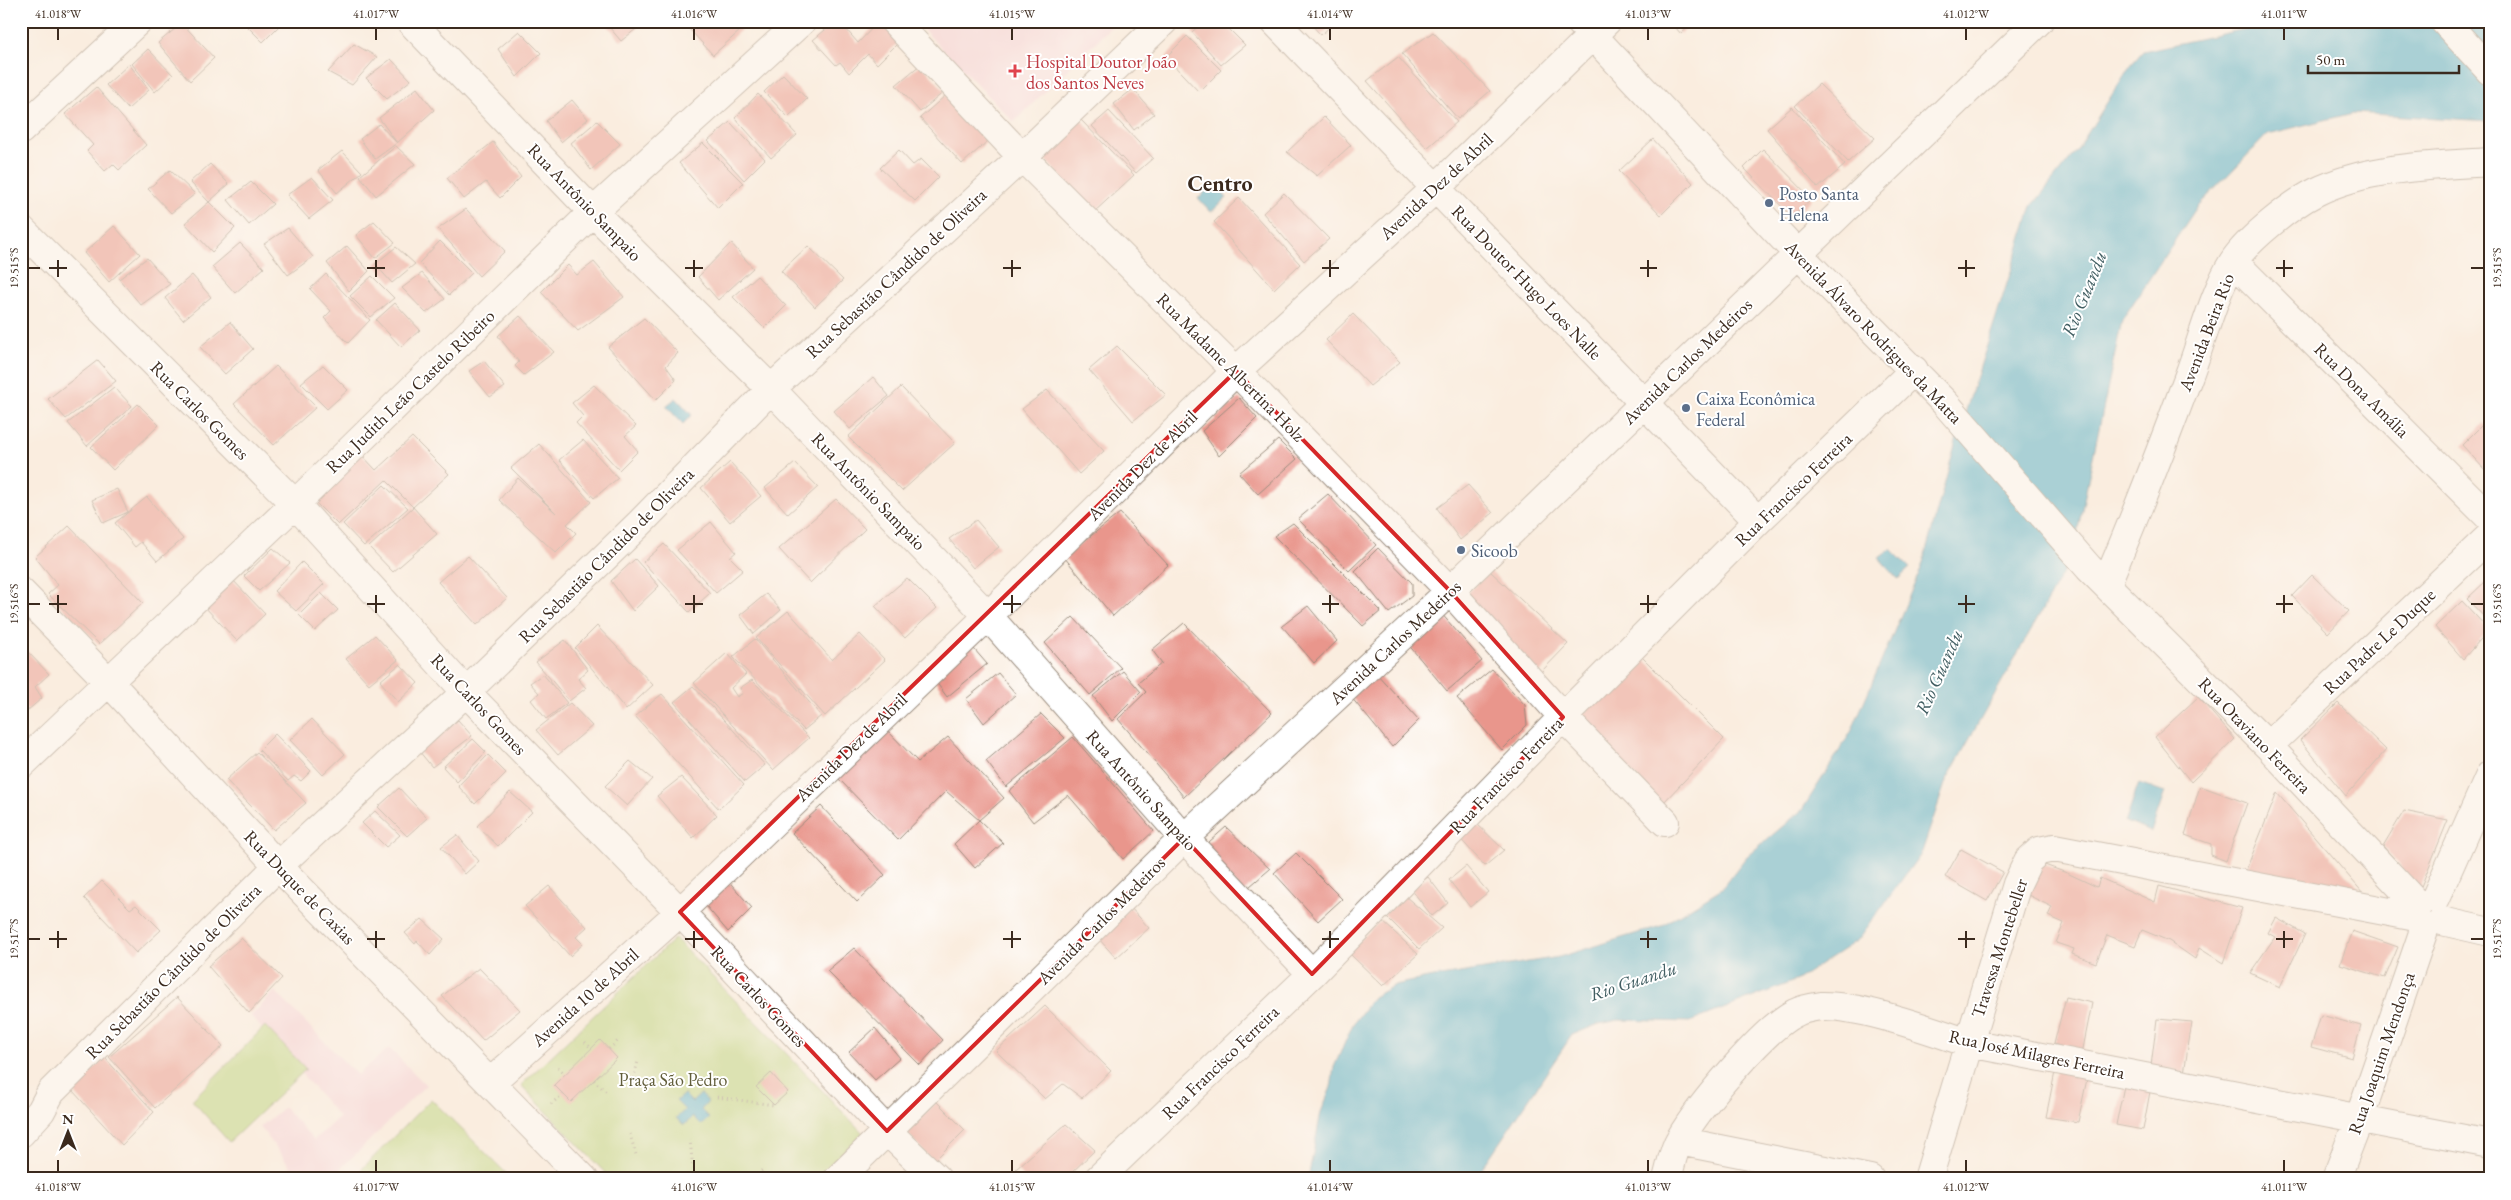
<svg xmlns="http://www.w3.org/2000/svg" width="2511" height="1200" font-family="'EB Garamond',serif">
	<rect width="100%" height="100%" fill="#fff"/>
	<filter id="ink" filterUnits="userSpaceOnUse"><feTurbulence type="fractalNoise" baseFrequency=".02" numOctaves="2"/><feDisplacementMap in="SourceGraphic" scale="10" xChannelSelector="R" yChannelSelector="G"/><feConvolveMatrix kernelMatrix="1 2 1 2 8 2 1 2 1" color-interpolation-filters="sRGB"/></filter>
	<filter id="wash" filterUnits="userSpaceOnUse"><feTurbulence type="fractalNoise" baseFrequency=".0096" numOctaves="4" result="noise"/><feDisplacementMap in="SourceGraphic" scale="20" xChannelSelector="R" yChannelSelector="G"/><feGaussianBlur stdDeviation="1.12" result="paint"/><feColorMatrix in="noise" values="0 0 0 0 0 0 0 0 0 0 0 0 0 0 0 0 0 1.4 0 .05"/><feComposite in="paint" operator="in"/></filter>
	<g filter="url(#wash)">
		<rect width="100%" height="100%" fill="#faeddf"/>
		<!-- built -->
		<path fill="#f6cfd8" d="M915 21H1117L1014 122Z
			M275 991 357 1075 389 1048 426 1085 330 1179H277L290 1166 260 1127 284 1107 314 1140 339 1117 251 1016Z"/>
		<!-- green -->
		<path fill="#b9d57b" stroke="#7a804c" d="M675 938 863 1133 815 1179H611L521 1085Z
			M265 1026 306 1069 229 1142 192 1100Z
			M431 1099 512 1179H352Z"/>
		<!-- water -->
		<path fill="#4aadc9" stroke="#426c74" d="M2282 21H2490V121L2353 113 2268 134 2197 207 2122 320 2072 557 1946 781 1922 852 1858 940 1797 980 1690 1022 1619 1020 1599 1024 1572 1035 1475 1179H1308L1321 1112 1331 1087 1334 1067 1353 1024 1373 997 1395 985 1428 978 1559 957 1661 926 1722 888 1746 857 1802 810 1851 732 1922 566 1956 441 2032 206 2077 150 2130 66 2143 51Z
			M1214 184 1227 198 1211 212 1198 198Z
			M676 398 692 415 683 424 666 406Z
			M1891 549 1910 568 1898 579 1879 558Z
			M2139 783 2165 792 2151 832 2125 822Z
			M684 1094 692 1102 701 1094 708 1102 701 1110 709 1118 701 1125 693 1117 684 1125 676 1118 685 1110 676 1101Z"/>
		<g id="blocks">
			<!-- building -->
			<path fill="#e9968c" d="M242 21H284L263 42Z
				M604 21H646L621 41Z
				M682 21H733L741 30 713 55Z
				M836 21H839L858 43 879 21 900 41 877 64 868 54 849 73 840 62 836 65 813 40Z
				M1204 21H1221L1245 45 1221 65 1192 32Z
				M1308 21H1336L1321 35Z
				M1670 21H1695L1681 34Z
				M182 23 214 58 190 81 158 43Z
				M519 31 541 53 517 77 498 49Z
				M1433 32 1490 91 1458 119 1402 54Z
				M1187 36 1221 70 1199 92 1166 57Z
				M354 44 377 57 352 85 328 72Z
				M148 49 173 75 155 92 132 64Z
				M1398 57 1457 122 1427 148 1367 81Z
				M391 59 411 80 387 99 366 78Z
				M129 64 149 90 128 109 106 85Z
				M921 64 945 91 920 112 896 85Z
				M783 74 807 99 788 117 764 92Z
				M1819 84 1875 138 1848 162 1795 106Z
				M96 87 146 145 119 170 113 164 105 171 87 151 93 145 65 114Z
				M417 88 434 110 397 143 375 159 360 139 379 124 397 143 379 118Z
				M1133 89 1154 114 1134 130 1114 104Z
				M758 94 797 135 771 158 735 118Z
				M946 95 989 140 962 164 920 118Z
				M572 100 588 119 561 142 546 121Z
				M1792 107 1845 165 1818 188 1767 129Z
				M1109 111 1153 158 1136 173 1092 126Z
				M1324 117 1351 145 1317 176 1287 152Z
				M1081 120 1134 175 1093 213 1041 155Z
				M597 121 620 144 591 170 571 143Z
				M730 122 765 159 744 180 708 141Z
				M1653 139 1693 183 1661 215 1619 171Z
				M493 142 521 177 500 198 486 182 464 199 447 178Z
				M703 143 743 183 718 208 679 163Z
				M396 146 415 164 376 196 360 176Z
				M1763 149 1812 199 1792 217 1744 168Z
				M899 150 913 165 921 159 939 177 915 201 880 168Z
				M342 151 362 172 337 193 318 170Z
				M210 164 229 184 209 202 190 182Z
				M170 170 195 194 171 213 148 189Z
				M312 177 333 200 309 219 287 195Z
				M251 182 273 204 249 225 228 200Z
				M1284 193 1329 239 1304 261 1263 213Z
				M1239 198 1300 264 1274 289 1214 222Z
				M209 202 235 228 212 252 185 223Z
				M466 209 505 251 479 276 438 229Z
				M374 221 395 243 375 258 356 235Z
				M114 226 140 254 109 282 84 253Z
				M288 228 313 257 288 275 264 244Z
				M440 241 472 273 449 295 419 263Z
				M240 243 264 268 235 293 212 267Z
				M731 243 753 268 718 300 698 277Z
				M347 246 369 271 349 291 327 263Z
				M808 246 843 280 815 307 781 271Z
				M396 247 415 264 392 283 375 264Z
				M147 258 170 284 141 305 119 279Z
				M594 262 624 297 578 331 541 292 568 265 577 275Z
				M422 273 445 299 426 313 402 288Z
				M326 274 370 320 348 343 324 318 331 311 310 289Z
				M192 275 211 297 183 320 165 298Z
				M372 276 394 298 371 317 350 296Z
				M757 276 786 306 764 328 733 297Z
				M395 303 420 330 401 347 376 320Z
				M1353 314 1400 362 1370 386 1326 340Z
				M520 316 554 352 524 375 515 366 519 362 498 336Z
				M644 318 678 353 666 366 676 380 656 400 608 347Z
				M230 322 253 349 225 374 200 347Z
				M1117 346 1166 395 1133 421 1089 370Z
				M98 360 116 381 66 419 48 399Z
				M484 361 505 387 490 397 469 371Z
				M323 365 348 390 327 409 301 383Z
				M276 366 316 407 274 445 234 404Z
				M873 377 889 396 850 429 834 411Z
				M594 385 636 426 625 436 638 451 619 470 576 423 583 416 572 403Z
				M114 387 132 406 87 446 68 423Z
				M901 387 955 443 902 491 848 437Z
				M1047 390 1104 451 1079 474 1022 409Z
				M1239 398 1257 418 1219 456 1202 431Z
				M138 404 159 425 113 470 91 447Z
				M2484 423 2490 429V465L2485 470 2462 445Z
				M412 437 449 474 413 507 386 480 338 525 312 499 360 453 376 470Z
				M583 440 618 478 594 498 559 460Z
				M1278 440 1297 459 1258 494 1239 473Z
				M539 444 591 502 567 524 576 533 556 553 499 500 518 478 556 513 511 468Z
				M730 462 761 496 730 522 701 488Z
				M795 463 818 487 788 514 765 488Z
				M384 485 408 508 364 546 343 524Z
				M1468 485 1493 513 1460 540 1437 508Z
				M117 489 128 512 103 523 92 500Z
				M1328 494 1376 545 1349 571 1298 519Z
				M147 497 183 539 157 561 141 542 135 547 115 523Z
				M836 499 865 529 810 583 779 549Z
				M413 507 437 534 393 572 369 547Z
				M1120 513 1168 565 1113 616 1064 557Z
				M976 520 999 547 973 568 949 539Z
				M711 522 736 552 730 557 743 570 716 593 677 550Z
				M1293 523 1381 611 1363 626 1274 536Z
				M69 526 143 603 99 644 48 594 58 585 35 557Z
				M664 544 710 593 689 612 643 562Z
				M273 548 290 563 259 591 244 576Z
				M1378 548 1412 583V596L1389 613 1355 571Z
				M468 556 507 598 477 625 438 582Z
				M635 559 659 586 633 611 611 581Z
				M302 562 324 584 296 611 274 591Z
				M1490 571 1568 644 1539 674 1464 597Z
				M2312 575 2349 611 2328 633 2292 596Z
				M2490 577V623L2467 599Z
				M231 578 265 614 237 641 202 604Z
				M907 578 937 608 905 638 875 606Z
				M321 593 338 610 315 631 299 615Z
				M766 594 781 610 754 634 740 615Z
				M2462 601 2489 630 2463 659 2435 627Z
				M1308 606 1337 641 1314 663 1282 626Z
				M788 611 832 660 860 634 885 660 825 716 756 638Z
				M1441 613 1482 661 1447 691 1407 643Z
				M1073 617 1121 668 1090 695 1045 643Z
				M1184 623 1272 713 1184 797 1118 719 1146 692 1138 683 1162 663 1152 650Z
				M597 626 653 685 626 710 575 648Z
				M375 635 398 660 369 684 346 659Z
				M755 639 821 716 804 730 733 657Z
				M565 640 588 670 578 679 586 688 569 701 536 662Z
				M968 642 987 664 947 697 931 675Z
				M26 650 49 674 35 687 42 698 27 711 21 705V655Z
				M1637 652 1724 739 1662 804 1574 712Z
				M727 653 746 674 731 688 737 697 743 693 740 688 752 680 809 738 773 770 694 683Z
				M400 664 418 683 398 702 380 681Z
				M1492 669 1525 705 1527 725 1502 750 1457 698Z
				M1123 671 1141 692 1112 721 1093 696Z
				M998 673 1016 694 984 723 966 699Z
				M1376 673 1419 720 1392 747 1351 697Z
				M543 674 567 703 546 719 531 700 539 693 530 683Z
				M693 686 765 765 745 782 674 702Z
				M662 694 744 785 719 809 635 716Z
				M2198 697 2235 739 2191 782 2155 737Z
				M570 703 592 726 558 755 536 730Z
				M2338 703 2386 750 2346 796 2300 740Z
				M1041 714 1065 738 1006 787 986 761Z
				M312 719 345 754 323 775 290 740Z
				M458 720 472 736 432 767 419 751Z
				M885 728 918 762 948 737 1004 798 979 820 946 791 898 840 836 776Z
				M275 734 311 771 301 781 294 776 288 781 259 750Z
				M1073 737 1154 831 1123 859 1068 795 1033 822 1009 791Z
				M473 739 486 752 457 782 443 767Z
				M257 752 306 803 274 830 226 780Z
				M488 755 506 773 475 804 458 786Z
				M630 761 652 779 627 806 605 786Z
				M681 777 717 815 693 838 657 796Z
				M2200 786 2247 803 2226 861 2211 855V844L2185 835Z
				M399 788 427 818 407 836 378 807Z
				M510 792 532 812 498 846 477 826Z
				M2277 793 2376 908 2242 880Z
				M821 806 885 875 857 902 792 833Z
				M375 811 400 835 386 847 362 823Z
				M2404 811 2448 820 2420 889 2383 846Z
				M979 820 1003 843 975 868 954 844Z
				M1474 821 1504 850 1485 866 1457 835Z
				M1226 827 1270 869 1243 892 1201 849Z
				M457 835 479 861 465 874 441 847Z
				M1961 849 2003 872 1987 901 1945 877Z
				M1296 853 1342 899 1318 921 1274 873Z
				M2039 863 2067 873 2097 887 2100 878 2155 902 2159 886 2242 908 2223 963 2199 948 2195 959 2169 941 2142 930 2135 946 2107 935 2096 963 2072 954 2074 949 2056 943 2064 923 2048 916 2052 907 2024 893Z
				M1466 866 1488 892 1470 907 1449 880Z
				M725 877 752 908 728 932 701 900Z
				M1428 877 1448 903 1432 916 1411 889Z
				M102 881 130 909 136 905 161 930 136 953 84 898Z
				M549 886 587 927 576 937 583 944 570 956 525 906Z
				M1405 896 1442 928 1419 949 1384 914Z
				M1130 907 1149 928 1116 958 1098 938Z
				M2276 918 2305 934 2280 987 2250 973 2275 937 2268 933Z
				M422 919 444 939 430 955 417 941 415 944 405 933Z
				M1381 920 1418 954 1383 986 1348 952Z
				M2352 931 2398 947 2385 978 2340 964Z
				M241 938 282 978 249 1013 208 966Z
				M854 948 943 1040 920 1065 827 971Z
				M479 968 520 1010 483 1041 442 996Z
				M177 997 223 1046 155 1108 109 1057Z
				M2066 997 2092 1003 2082 1054 2054 1044Z
				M1045 1006 1111 1071 1082 1098 1063 1084 1045 1099 996 1051Z
				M2321 1015 2361 1026 2352 1058 2311 1047Z
				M2157 1019 2192 1022 2184 1073 2151 1066Z
				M875 1028 900 1058 875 1080 849 1052Z
				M600 1040 617 1058 571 1102 554 1085Z
				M105 1058 154 1112 122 1145 72 1090Z
				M2056 1067 2088 1074 2078 1122 2046 1117Z
				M771 1073 788 1092 774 1105 756 1087Z
				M2125 1081 2151 1086 2143 1130 2116 1125Z
				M937 1102 965 1130 933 1162 906 1132Z
				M1066 1124 1095 1150 1065 1179H1024L1016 1169Z"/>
		</g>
	</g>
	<g filter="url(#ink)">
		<use href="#blocks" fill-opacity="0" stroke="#9a8c7e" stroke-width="1"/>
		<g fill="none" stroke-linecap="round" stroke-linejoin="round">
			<defs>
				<path id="minor" d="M410 21 593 212 771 389 988 616 1184 838 1312 974
					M894 21 1022 157 1236 371 1450 591 1563 717 1665 822
					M1274 21 1758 521
					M1579 21 1797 253 1945 403 2089 568 2268 746 2418 905
					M2444 21 2490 71
					M21 130 138 21
					M21 229 295 504 466 692 680 912 887 1131 937 1179
					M2234 262 2490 518
					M2106 585C2136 515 2163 445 2189 375 2202 341 2214 292 2233 262 2248 239 2292 204 2316 192 2369 166 2432 166 2490 162
					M21 592 109 682 278 866 584 1179
					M2268 746 2490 536
					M21 765 295 504 593 212 802 21
					M2435 899 2490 775
					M2442 921 2490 932
					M491 1082 680 912 988 616 1236 371 1435 189 1607 21
					M21 1133 41 1111 51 1092 278 866 466 692 640 523 771 389 1022 157 1164 21
					M1679 1141 1870 1179
					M838 1179 1184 838 1450 591 2039 21
					M1098 1179 1312 974 1563 717 1758 521 1914 370
					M1667 1179C1671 1166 1673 1150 1680 1139 1698 1108 1764 1028 1795 1013 1802 1009 1814 1007 1821 1006 1862 1005 1929 1030 1969 1043L2490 1144
					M1928 1179 2017 884 2028 861 2039 851 2054 848 2416 917
					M2336 1179 2359 1119 2425 927"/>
			</defs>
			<!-- minor casing -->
			<use href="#minor" stroke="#9a8c7e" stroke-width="30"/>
			<!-- path -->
			<path stroke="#9a8c7e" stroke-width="3" stroke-dasharray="1 4" stroke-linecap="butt" d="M585 1042 591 1048
				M609 1049 618 1041
				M558 1067 565 1074
				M594 1080 607 1093
				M631 1088 638 1061
				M717 1097 774 1105
				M551 1104 563 1094
				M630 1134 636 1155
				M690 1139 693 1169
				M761 1171 764 1169"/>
			<!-- minor -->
			<use href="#minor" stroke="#fff" stroke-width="28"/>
		</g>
	</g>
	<!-- marked area -->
	<path d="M0 0H2511V1200H0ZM1236 371 1450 591 1563 717 1312 974 1184 838 887 1131 680 912Z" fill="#faeddf" fill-opacity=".55" fill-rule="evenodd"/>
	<path fill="none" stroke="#d62828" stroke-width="4" stroke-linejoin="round" d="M1236 371 1450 591 1563 717 1312 974 1184 838 887 1131 680 912Z"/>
	<!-- ticks -->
	<path fill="none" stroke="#3b2a1e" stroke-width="2" d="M58 28V40M376 28V40M694 28V40M1012 28V40M1330 28V40M1648 28V40M1966 28V40M2284 28V40M58 260V277M376 260V277M694 260V277M1012 260V277M1330 260V277M1648 260V277M1966 260V277M2284 260V277M28 268H40M49 268H67M367 268H385M685 268H703M1003 268H1021M1322 268H1339M1640 268H1657M1958 268H1975M2276 268H2293M2471 268H2484M58 595V613M376 595V613M694 595V613M1012 595V613M1330 595V613M1648 595V613M1966 595V613M2284 595V613M28 604H40M49 604H67M367 604H385M685 604H703M1003 604H1021M1322 604H1339M1640 604H1657M1958 604H1975M2276 604H2293M2471 604H2484M58 931V948M376 931V948M694 931V948M1012 931V948M1330 931V948M1648 931V948M1966 931V948M2284 931V948M28 939H40M49 939H67M367 939H385M685 939H703M1003 939H1021M1322 939H1339M1640 939H1657M1958 939H1975M2276 939H2293M2471 939H2484M58 1160V1172M376 1160V1172M694 1160V1172M1012 1160V1172M1330 1160V1172M1648 1160V1172M1966 1160V1172M2284 1160V1172"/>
	<!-- markers -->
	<path fill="#e0444e" stroke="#fff" stroke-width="2" d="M1012.5 63.5h5v5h5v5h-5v5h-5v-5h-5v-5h5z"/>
	<g fill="#5c6f8a" stroke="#fff" stroke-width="2">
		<circle cx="1769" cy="203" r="5"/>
		<circle cx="1686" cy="408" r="5"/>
		<circle cx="1461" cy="550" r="5"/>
	</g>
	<g text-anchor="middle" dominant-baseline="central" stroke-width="4" stroke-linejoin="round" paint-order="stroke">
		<!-- health labels -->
		<g font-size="18" fill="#be3a42" stroke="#fff" text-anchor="start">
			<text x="1026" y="61">Hospital Doutor João<tspan x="1026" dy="21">dos Santos Neves</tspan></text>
		</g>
		<!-- street labels -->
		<g font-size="18" fill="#3b2a1e" stroke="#fff">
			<text transform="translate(1436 186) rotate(-43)">Avenida Dez de Abril</text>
			<text transform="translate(585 202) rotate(46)">Rua Antônio Sampaio</text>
			<text transform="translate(896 273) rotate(-43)">Rua Sebastião Cândido de Oliveira</text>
			<text transform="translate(1527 282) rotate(46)">Rua Doutor Hugo Loes Nalle</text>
			<text transform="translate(1874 332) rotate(46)">Avenida Álvaro Rodrigues da Matta</text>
			<text transform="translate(2206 332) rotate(-69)">Avenida Beira Rio</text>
			<text transform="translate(1687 361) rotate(-44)">Avenida Carlos Medeiros</text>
			<text transform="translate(1231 367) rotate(45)">Rua Madame Albertina Holz</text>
			<text transform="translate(2362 390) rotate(45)">Rua Dona Amália</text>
			<text transform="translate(410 391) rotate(-44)">Rua Judith Leão Castelo Ribeiro</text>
			<text transform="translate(200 410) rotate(45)">Rua Carlos Gomes</text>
			<text transform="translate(1142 465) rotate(-45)">Avenida Dez de Abril</text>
			<text transform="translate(1793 489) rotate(-44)">Rua Francisco Ferreira</text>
			<text transform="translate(869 491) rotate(46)">Rua Antônio Sampaio</text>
			<text transform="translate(606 555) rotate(-45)">Rua Sebastião Cândido de Oliveira</text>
			<text transform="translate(2379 641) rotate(-43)">Rua Padre Le Duque</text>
			<text transform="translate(1395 642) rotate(-43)">Avenida Carlos Medeiros</text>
			<text transform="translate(479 704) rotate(47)">Rua Carlos Gomes</text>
			<text transform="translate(2255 735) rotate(46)">Rua Otaviano Ferreira</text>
			<text transform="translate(851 747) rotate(-44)">Avenida Dez de Abril</text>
			<text transform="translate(1506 775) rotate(-46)">Rua Francisco Ferreira</text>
			<text transform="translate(1142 790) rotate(48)">Rua Antônio Sampaio</text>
			<text transform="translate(300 887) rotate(46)">Rua Duque de Caxias</text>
			<text transform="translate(1101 920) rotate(-45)">Avenida Carlos Medeiros</text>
			<text transform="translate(1999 948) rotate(-72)">Travessa Montebeller</text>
			<text transform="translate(173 971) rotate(-45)">Rua Sebastião Cândido de Oliveira</text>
			<text transform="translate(759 996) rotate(47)">Rua Carlos Gomes</text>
			<text transform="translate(585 997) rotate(-42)">Avenida 10 de Abril</text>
			<text transform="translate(2381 1053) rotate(-71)">Rua Joaquim Mendonça</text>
			<text transform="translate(2037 1054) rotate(12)">Rua José Milagres Ferreira</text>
			<text transform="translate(1220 1062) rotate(-44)">Rua Francisco Ferreira</text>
		</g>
		<!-- service labels -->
		<g font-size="18" fill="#4e5e75" stroke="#fff" text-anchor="start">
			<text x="1779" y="193">Posto Santa<tspan x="1779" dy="21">Helena</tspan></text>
			<text x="1696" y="398">Caixa Econômica<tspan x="1696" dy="21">Federal</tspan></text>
			<text x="1471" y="550">Sicoob</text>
		</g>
		<!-- park labels -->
		<g font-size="18" fill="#615d3a" stroke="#fff">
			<text x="673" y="1079">Praça São Pedro</text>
		</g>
		<!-- water labels -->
		<g font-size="19" font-style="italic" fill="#415e62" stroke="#fff">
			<text transform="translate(2084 294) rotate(-68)">Rio Guandu</text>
			<text transform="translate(1939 672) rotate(-66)">Rio Guandu</text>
			<text transform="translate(1633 981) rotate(-18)">Rio Guandu</text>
		</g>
		<!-- district labels -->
		<g font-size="22" font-weight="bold" fill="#3b2a1e" stroke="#fff">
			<text x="1220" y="183">Centro</text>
		</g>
	</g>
	<!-- margin -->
	<rect width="2511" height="1200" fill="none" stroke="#fff" stroke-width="55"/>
	<!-- north arrow -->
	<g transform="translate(68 1132)" stroke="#ffffff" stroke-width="4" paint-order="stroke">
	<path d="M0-4L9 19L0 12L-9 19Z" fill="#3b2a1e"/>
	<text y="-8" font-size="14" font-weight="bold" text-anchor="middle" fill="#3b2a1e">N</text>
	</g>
	<!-- scale -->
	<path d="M2308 65v8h151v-8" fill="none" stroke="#3b2a1e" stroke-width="2.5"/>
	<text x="2316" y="65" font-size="15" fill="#3b2a1e" stroke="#ffffff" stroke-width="4" paint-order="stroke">50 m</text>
	<rect x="28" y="28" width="2456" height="1144" fill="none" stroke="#3b2a1e" stroke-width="2"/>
	<g font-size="12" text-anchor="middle" fill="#3b2a1e">
		<text x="58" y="18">41.018°W</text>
		<text x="376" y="18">41.017°W</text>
		<text x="694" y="18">41.016°W</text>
		<text x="1012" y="18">41.015°W</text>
		<text x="1330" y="18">41.014°W</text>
		<text x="1648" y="18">41.013°W</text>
		<text x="1966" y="18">41.012°W</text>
		<text x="2284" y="18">41.011°W</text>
		<text transform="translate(14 268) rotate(-90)" y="4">19.515°S</text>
		<text transform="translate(2497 268) rotate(-90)" y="4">19.515°S</text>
		<text transform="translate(14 604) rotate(-90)" y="4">19.516°S</text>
		<text transform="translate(2497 604) rotate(-90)" y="4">19.516°S</text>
		<text transform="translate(14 939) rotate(-90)" y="4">19.517°S</text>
		<text transform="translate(2497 939) rotate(-90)" y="4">19.517°S</text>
		<text x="58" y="1191">41.018°W</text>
		<text x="376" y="1191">41.017°W</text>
		<text x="694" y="1191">41.016°W</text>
		<text x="1012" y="1191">41.015°W</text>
		<text x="1330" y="1191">41.014°W</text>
		<text x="1648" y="1191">41.013°W</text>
		<text x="1966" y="1191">41.012°W</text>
		<text x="2284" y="1191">41.011°W</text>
	</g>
</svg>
